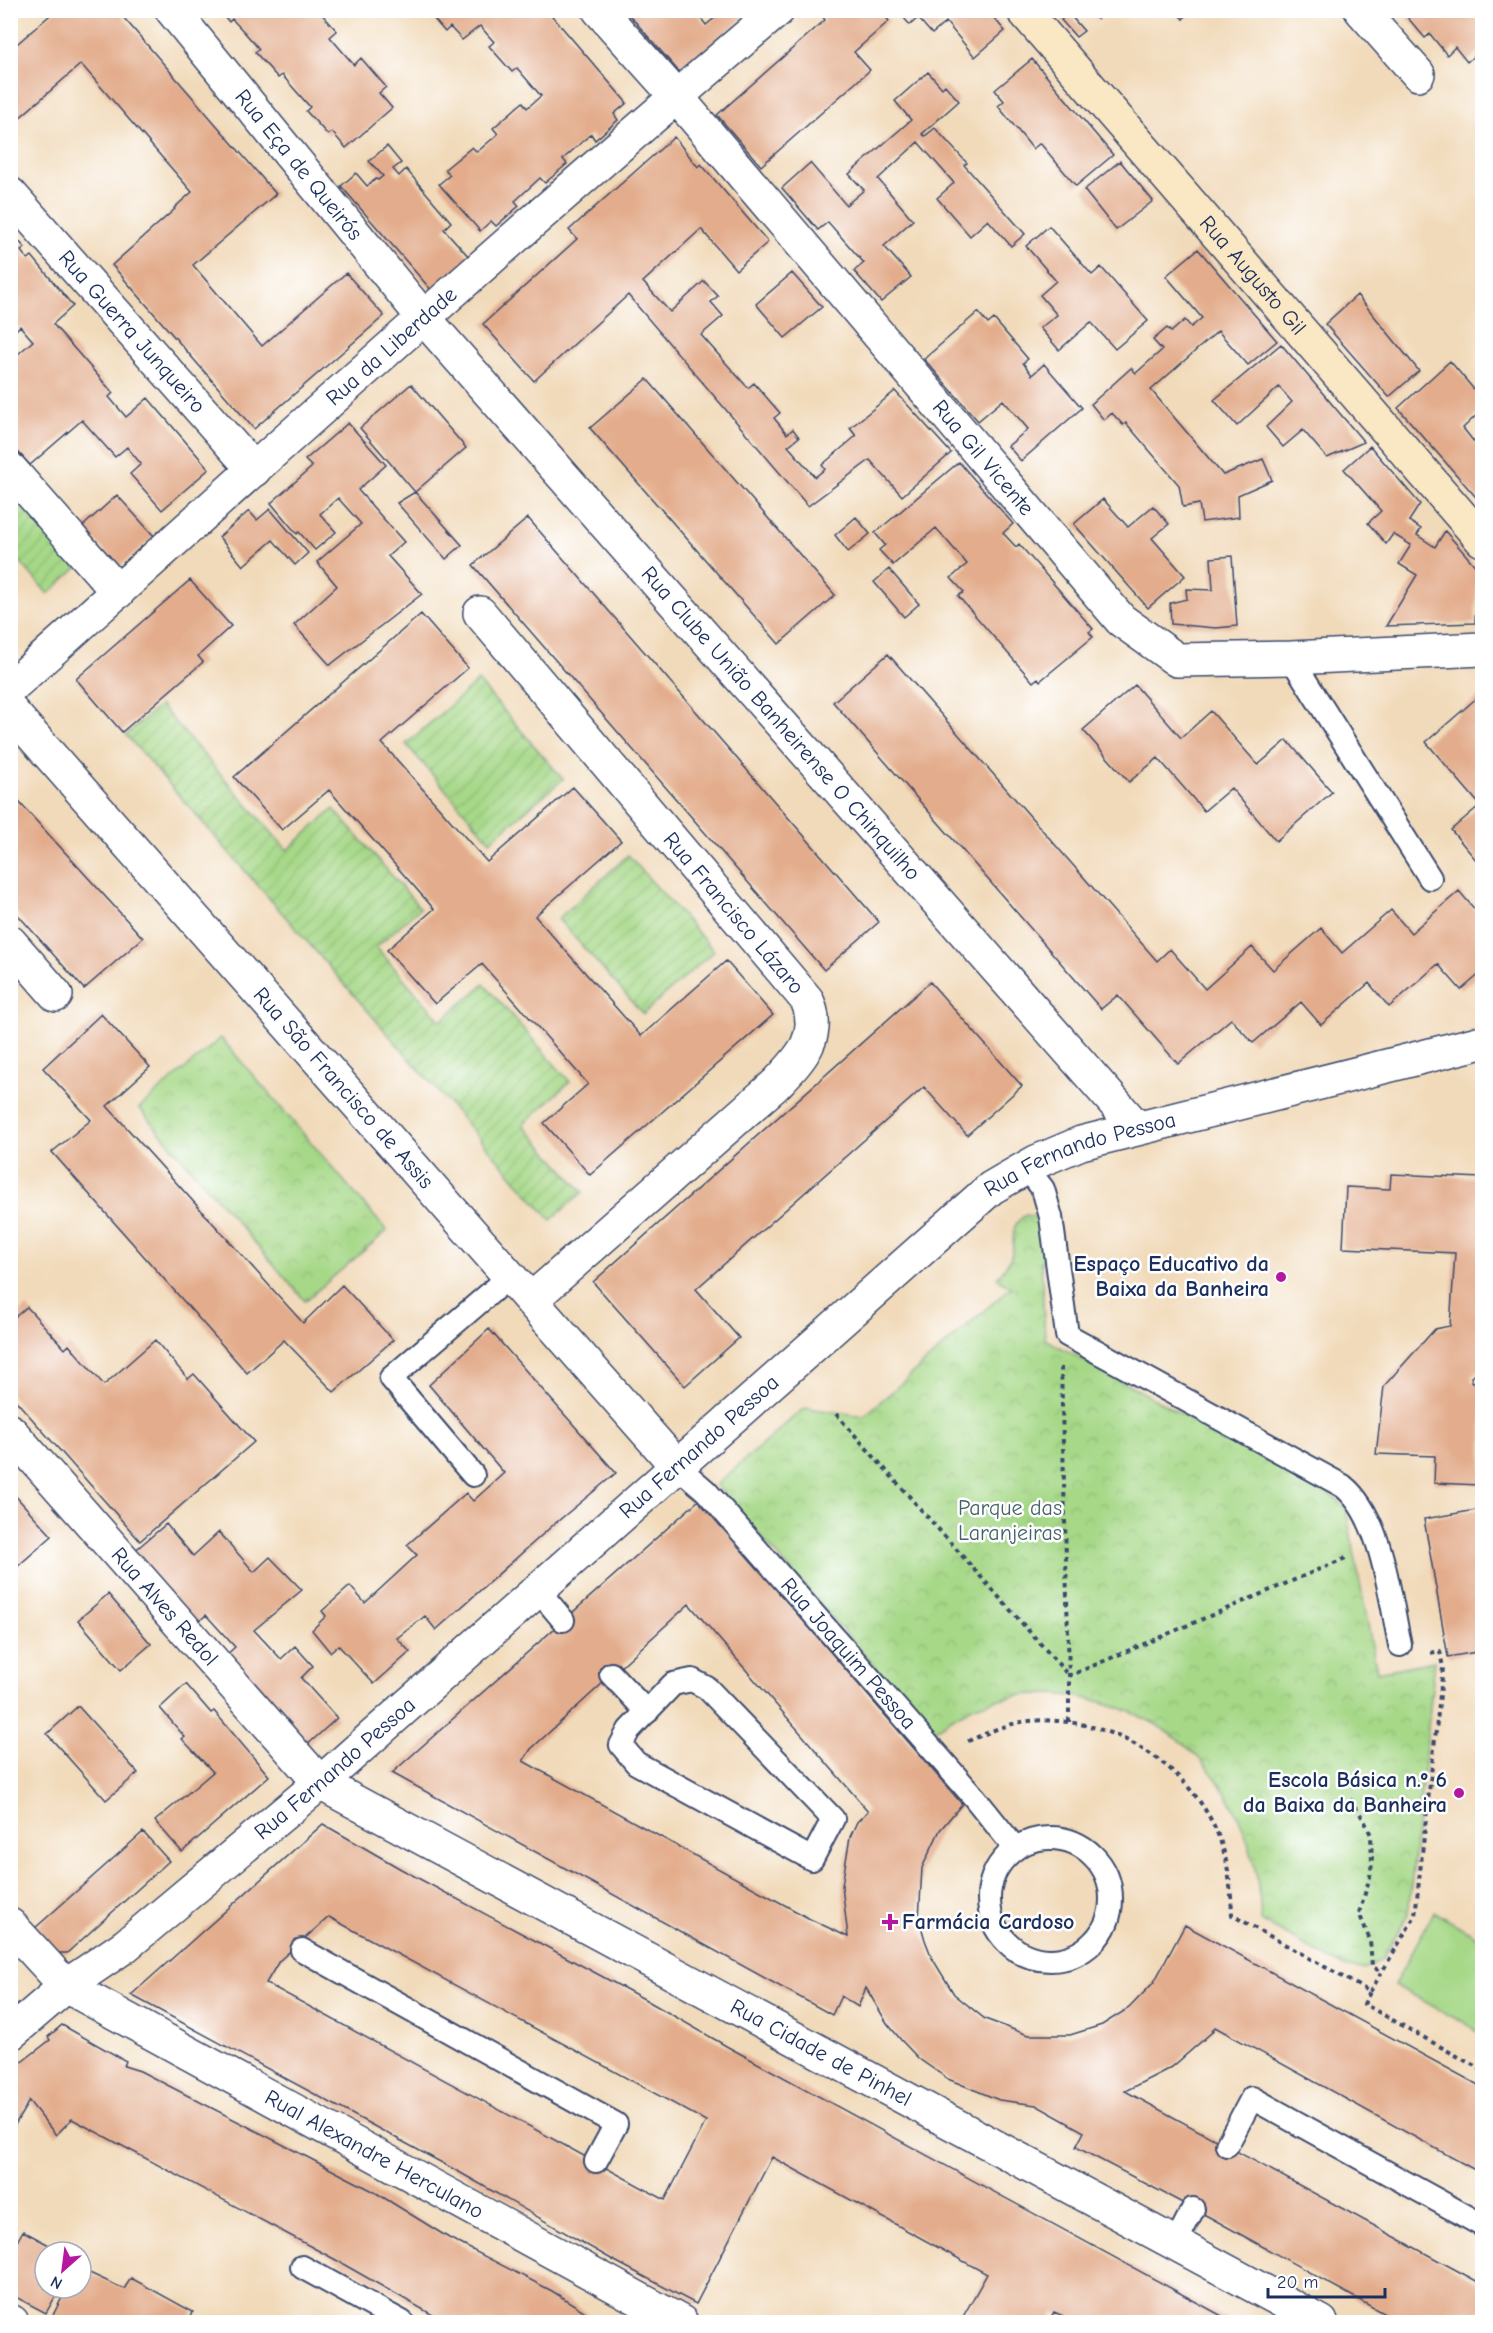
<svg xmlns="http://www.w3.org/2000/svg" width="1493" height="2333" font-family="'Comic Neue',sans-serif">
	<defs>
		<pattern id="park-crowns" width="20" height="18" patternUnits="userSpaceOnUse" patternTransform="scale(1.5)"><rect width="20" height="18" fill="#a6d887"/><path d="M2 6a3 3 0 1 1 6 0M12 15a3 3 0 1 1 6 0" fill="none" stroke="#8eba77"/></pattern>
		<pattern id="garden-furrows" width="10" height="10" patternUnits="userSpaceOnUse" patternTransform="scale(1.5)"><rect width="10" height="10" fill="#a6d887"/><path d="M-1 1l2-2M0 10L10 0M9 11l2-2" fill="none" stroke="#8eba77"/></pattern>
	</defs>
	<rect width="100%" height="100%" fill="#fff"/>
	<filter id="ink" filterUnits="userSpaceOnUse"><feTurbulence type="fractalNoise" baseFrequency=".0167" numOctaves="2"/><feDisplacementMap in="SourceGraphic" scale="12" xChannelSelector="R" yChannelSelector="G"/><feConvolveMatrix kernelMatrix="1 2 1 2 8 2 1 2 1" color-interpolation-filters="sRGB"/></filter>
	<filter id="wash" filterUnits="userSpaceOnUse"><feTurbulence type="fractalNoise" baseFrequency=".008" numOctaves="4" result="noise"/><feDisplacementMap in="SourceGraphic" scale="24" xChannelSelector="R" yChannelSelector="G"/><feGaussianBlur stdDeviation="1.35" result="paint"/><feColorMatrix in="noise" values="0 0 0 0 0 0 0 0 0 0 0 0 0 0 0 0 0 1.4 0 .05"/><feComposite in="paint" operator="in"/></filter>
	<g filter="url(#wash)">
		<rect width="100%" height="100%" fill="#f1daba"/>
		<!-- park -->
		<path fill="url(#park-crowns)" stroke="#608472" stroke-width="1.5" d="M221 1038 387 1231 305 1301 139 1108Z
			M1026 1215 1040 1218 1046 1254 1041 1262 1045 1339 1337 1499 1346 1509 1348 1520 1377 1672 1435 1661 1408 1915 1382 1960 1364 1969 1346 1968 1261 1921C1258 1816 1205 1730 1101 1702 1063 1692 1022 1691 984 1703 965 1708 948 1722 931 1731L716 1485 802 1410 807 1408 864 1416 1011 1287 997 1278C1003 1270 1010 1263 1012 1253 1016 1236 1008 1226 1026 1215Z"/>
		<!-- garden -->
		<path fill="url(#garden-furrows)" stroke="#608472" stroke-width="1.5" d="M10 492 77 568 48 594 11 551Z
			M478 681 563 779 490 841 406 744Z
			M160 705 287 850 334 809 420 908 376 947 441 1021 484 984 570 1082 523 1124 583 1192 551 1220 126 735Z
			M628 855 714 951 643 1014 558 919Z"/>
		<!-- pitch -->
		<path fill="#a6d887" stroke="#608472" stroke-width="1.5" d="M1434 1912 1482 1939V2033L1394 1985Z"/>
		<g id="blocks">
			<!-- building -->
			<path fill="#e3ad8d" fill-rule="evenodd" d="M56 10H117L276 194 193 265 262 346 346 273 384 316 254 429 112 265 175 209 174 208 192 192 81 64 10 126V50Z
				M219 10H318L337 31 330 37 354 65 361 58 386 87 379 93 392 108 346 148 332 132 328 135 306 111 310 107 282 75 278 78 255 52 259 49 246 34 232 19 229 22Z
				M426 10H547L627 103 614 114 618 120 595 140 591 134 563 159 567 164 545 183 540 178 527 190 515 201 519 206 496 226 491 221 480 231 439 184 450 175 445 169 472 147 477 152 498 134 493 128 523 102 527 108 541 96 517 68 512 72 489 46 494 42 480 26 462 40 450 27 445 32Z
				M625 10H689L693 15 696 12 706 25 717 16 713 10H752L680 73Z
				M818 10H880L889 21 854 52 870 70 761 166 717 115 825 20Z
				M897 10H987L1005 31 975 57 946 22 932 34 918 18 910 25Z
				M1060 10H1075L1070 15 1084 31 1076 37 1061 20 1065 16Z
				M1089 10H1107L1097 19Z
				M1175 10H1191L1183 19Z
				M1401 10H1482V49L1467 62 1455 47 1447 55 1430 34 1425 38Z
				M1032 59 1113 155 1076 186 1040 143 1033 149 998 106 1004 101 995 90Z
				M928 72 942 88 945 85 959 101 922 134 925 136 935 128 967 163 964 165 1025 234 1011 246 988 220 970 236 937 198 954 183 918 142 878 179 913 220 884 246 911 277 881 302 854 271 864 263 828 222 818 230 782 188 810 163 846 205 864 190 849 174 911 120 895 101Z
				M674 137 698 167 701 164 768 242 736 270 701 229 643 282 670 312 704 281 718 296 711 302 723 316 701 335 748 388 754 383 780 413 774 418 787 434 793 429 799 437 788 446 815 477 825 469 822 465 856 436 850 428 895 391 951 453 902 496 870 460 808 506 628 295 534 381 483 324 577 239 569 230Z
				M387 146 401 163 393 169 399 176 406 169 451 222 444 229 470 258 432 291 341 186 356 173 367 186 376 179 378 180 383 176 369 161Z
				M1120 161 1153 201 1116 230 1084 190Z
				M1049 226 1092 275 1101 267 1148 321 1115 349 1091 322 1059 350 1040 328 1057 315 1040 295 1056 281 1026 246Z
				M10 231 25 248 21 251 24 255 28 259 32 256 73 306 53 324 113 393 109 397 126 417 148 398 209 469 162 510 130 474 141 464 127 447 115 457 82 420 30 465 10 443V361L33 341 20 326 16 330 10 324Z
				M1198 249 1277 341 1248 365 1218 331 1151 390 1223 475 1263 459 1272 480 1238 495 1239 517 1202 522 1199 504 1183 507 1179 485 1126 423 1123 425 1112 413 1104 420 1091 404 1131 368 1136 373 1162 350 1153 340 1167 328 1171 332 1185 320 1191 327 1202 318 1166 276Z
				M792 273 822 307 785 338 756 304Z
				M1357 295 1419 371 1389 397 1325 324Z
				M978 312 988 324 994 319 1028 359 1023 363 1032 375 1044 364 1082 408 1021 461 1008 446 1028 429 1003 400 978 421 924 359Z
				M1281 344 1364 442 1327 458 1303 430 1283 447 1266 427 1292 402 1279 387 1237 426 1214 400Z
				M1450 361 1482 399V410L1463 428 1482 452V504L1398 408Z
				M647 379 835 595 779 644 590 428Z
				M411 384 466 448 415 492 360 428Z
				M348 423 386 465 358 490 404 542 388 556 422 594 330 665 294 625 337 586 317 562 361 524 338 498 320 514 336 532 315 550 299 532 297 534 271 503 312 467 305 460Z
				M1370 446 1420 504 1409 521 1421 529 1417 535 1435 547 1445 531 1478 569 1475 623 1386 626 1417 575 1399 564 1411 545 1393 534 1386 544 1368 523 1381 511 1344 469Z
				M959 462 1013 524 1003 533 1016 547 1019 544 1093 629 1089 632 1093 637 1040 681 1038 678 1033 682 958 596 964 592 951 578 967 564 936 528 893 565 879 550 885 545 875 533Z
				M415 492 462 545 446 559 397 503Z
				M117 495 154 536 119 567 83 526Z
				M1103 499 1128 527 1153 506 1169 524 1152 538 1185 576 1148 608 1074 524Z
				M270 509 308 553 295 565 273 540 243 566 219 537 249 511 257 520Z
				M856 517 870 534 848 552 835 535Z
				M528 518 879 922 824 970 473 565Z
				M1232 556 1237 626 1216 628 1171 624 1170 603 1187 599 1186 589 1213 590 1211 558Z
				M889 569 919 604 904 617 874 582Z
				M190 580 231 626 198 656 203 662 122 732 76 679Z
				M421 614 468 668 382 743 435 803 487 862 573 787 621 841 535 916 641 1036 726 961 773 1015 590 1175 544 1123 588 1084 482 964 435 1004 387 950 434 909 329 790 282 830 234 777Z
				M888 654 1157 961 1170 949 1205 989 1252 947 1273 970 1321 928 1342 953 1391 910 1411 933 1459 891 1477 912 1482 907V972L1461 990 1438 964 1389 1007 1369 983 1321 1025 1301 1002 1253 1043 1231 1019 1178 1064 1118 995 1101 1009 833 702Z
				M1135 685 1181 738 1211 711 1258 765 1287 740 1332 792 1276 841 1231 788 1204 811 1158 758 1129 782 1083 730Z
				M1479 696 1482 700V867L1451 830 1480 805 1426 742Z
				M10 792 143 938 84 989 10 906Z
				M930 982 1022 1086 967 1135 924 1087 696 1289 739 1338 685 1386 593 1282Z
				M101 1014 150 1067 107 1106 303 1323 342 1285 393 1340 334 1392 284 1340 247 1373 52 1152 91 1120 43 1068Z
				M1391 1174 1482 1178V1368L1472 1377V1382H1482V1483L1480 1485 1434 1483 1435 1456 1376 1454 1384 1386 1435 1329 1450 1326 1455 1253 1343 1248 1346 1187 1390 1189Z
				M27 1307 65 1349 69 1345 104 1385 155 1340 188 1379 194 1374 254 1442 140 1541 10 1394V1321Z
				M489 1329 616 1473 552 1526 436 1630 425 1616 397 1638 410 1652 374 1684 338 1645 330 1652 312 1630 326 1616 322 1611 350 1586 365 1603 417 1555 407 1545 466 1493 473 1501 504 1473 429 1385Z
				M10 1490 52 1536 10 1573Z
				M699 1500 962 1804 940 1830 922 1868 919 1919 925 1940 932 1958 954 1994 985 2019 1028 2035H1070L1102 2025 1129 2008 1154 1982 1185 1925 1482 2087V2174L1215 2027 1211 2033 1172 2067 1125 2091 1482 2284V2322H1399L1211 2218 1076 2147 1084 2132 1036 2105 999 2100 948 2079 919 2059 901 2040 887 2023 866 1988 858 2007 841 1996 832 2015 392 1773ZM689 1604 868 1811 857 1822 850 1837 844 1873 842 1886 848 1937 810 1919 523 1761 531 1749Z
				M1482 1509V1651L1448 1657 1424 1519Z
				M166 1524 193 1556 219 1532 254 1572 270 1557 302 1590 254 1630 281 1659 295 1646 313 1666 301 1678 337 1718 305 1747 223 1658 235 1647 206 1615 196 1624 132 1553Z
				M108 1594 151 1644 121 1670 78 1620Z
				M186 1684 211 1713 214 1711 269 1776 182 1852 155 1821 213 1772 182 1739 185 1737 160 1708Z
				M78 1706 138 1773 106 1800 47 1734Z
				M323 1824 401 1869 646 2000 728 2047 1233 2322H1077L1054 2312 1048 2322H960L987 2274 772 2157 696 2304 613 2260 459 2172 131 1995ZM329 1917 706 2121 665 2200 266 1983 279 1961Z
				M143 1832 169 1861 67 1953H55L34 1929Z
				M62 2025 126 2061 124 2066 140 2071 373 2191 449 2238 552 2291 584 2311 595 2322H445L336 2260 72 2119 56 2135 29 2101 10 2133V2071L50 2040 48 2037Z
				M23 2231 62 2252H45V2288H60L46 2313 10 2294V2244L14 2247Z
				M81 2269 124 2289 131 2278 193 2312 188 2322H62L52 2317 67 2288H81Z"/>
		</g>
	</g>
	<g filter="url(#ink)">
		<use href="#blocks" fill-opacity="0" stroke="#3b496c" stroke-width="1.5"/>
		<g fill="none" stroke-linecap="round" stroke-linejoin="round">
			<defs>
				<g id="service">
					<path d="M1291 658 1430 878"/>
					<path d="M1026 1167 1043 1189 1051 1217 1067 1335 1343 1486C1382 1517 1390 1598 1400 1645"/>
					<path id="s1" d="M676 1465 706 1491 974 1797 1015 1848"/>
					<path d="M473 1475 391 1378 510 1276"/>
					<path d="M538 1590 563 1620"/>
					<path d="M611 1674 647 1712"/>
					<path d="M692 1680 707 1688 833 1819 812 1859 636 1763 621 1745 629 1730 673 1684Z"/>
					<circle cx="1050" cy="1899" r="61"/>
					<path d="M302 1950 616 2124 596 2161"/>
					<path d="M1227 2145 1252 2098 1482 2225"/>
					<path d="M1175 2244 1193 2209"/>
					<path d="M302 2267 402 2322"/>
				</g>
				<g id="minor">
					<path id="s2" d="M172 10 423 317 1137 1128"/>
					<path id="s3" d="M599 10 676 96 1121 620 1177 660 1291 658 1482 649"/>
					<path d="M1361 10 1418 74"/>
					<path id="s4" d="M10 194 254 470"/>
					<path d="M10 469 118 592"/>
					<path id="s5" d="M480 613 807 1000C823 1037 800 1059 775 1085L531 1300"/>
					<path id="s6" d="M10 688C264 460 517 231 778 10"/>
					<path id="s7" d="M10 710 676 1465"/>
					<path d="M10 942 56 995"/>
					<path id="s8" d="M10 1431 320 1783 1321 2322"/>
					<path id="s9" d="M10 1925 66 1986 681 2322"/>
					<path id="s10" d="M10 2034 66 1986 125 1946 320 1783 991 1188 1036 1162 1081 1143 1482 1042"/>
					<path d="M10 2322H12"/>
				</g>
				<g id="secondary">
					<path id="s11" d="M1023 10 1482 540"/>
				</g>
			</defs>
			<!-- service casing -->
			<use href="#service" stroke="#3b496c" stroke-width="26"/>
			<!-- minor casing -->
			<use href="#minor" stroke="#3b496c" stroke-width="36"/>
			<!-- secondary casing -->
			<use href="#secondary" stroke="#3b496c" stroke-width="36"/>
			<!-- path -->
			<path stroke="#3b496c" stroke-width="4" stroke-dasharray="4.5 4.5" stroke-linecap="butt" d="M1061 1367 1069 1675
				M836 1414 1069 1676
				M1069 1722V1676L1348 1557
				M968 1741C987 1733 1008 1723 1029 1721 1105 1714 1185 1761 1216 1830 1228 1857 1231 1886 1232 1915L1370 1992 1364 2004 1482 2070
				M1350 1799 1364 1820 1371 1835 1372 1863 1370 1877 1359 1913 1370 1940 1372 1966 1382 1973
				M1370 1992 1415 1916 1443 1668 1440 1651 1430 1653"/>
			<!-- service -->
			<use href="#service" stroke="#fff" stroke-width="22"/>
			<!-- minor -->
			<use href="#minor" stroke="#fff" stroke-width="33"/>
			<!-- secondary -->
			<use href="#secondary" stroke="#fae7c3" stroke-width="33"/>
		</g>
	</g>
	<!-- markers -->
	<g fill="#b5179e" stroke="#fff" stroke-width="2">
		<circle cx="1281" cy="1277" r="6"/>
		<circle cx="1459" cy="1793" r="6"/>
		<path d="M887 1913h6v6h6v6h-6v6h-6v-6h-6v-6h6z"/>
	</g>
	<g text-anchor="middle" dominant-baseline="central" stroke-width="5" stroke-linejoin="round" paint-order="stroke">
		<!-- street labels -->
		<g font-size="22" fill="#1b2f5e" stroke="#fff">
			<text stroke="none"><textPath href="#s2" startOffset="200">Rua Eça de Queirós</textPath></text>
			<text stroke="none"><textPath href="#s11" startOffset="351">Rua Augusto Gil</textPath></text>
			<text stroke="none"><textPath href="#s4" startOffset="184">Rua Guerra Junqueiro</textPath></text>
			<text stroke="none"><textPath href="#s6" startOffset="512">Rua da Liberdade</textPath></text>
			<text stroke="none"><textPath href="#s3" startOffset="590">Rua Gil Vicente</textPath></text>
			<text stroke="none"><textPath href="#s2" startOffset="938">Rua Clube União Banheirense O Chinquilho</textPath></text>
			<text stroke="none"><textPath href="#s5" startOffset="393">Rua Francisco Lázaro</textPath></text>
			<text stroke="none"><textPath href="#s7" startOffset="504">Rua São Francisco de Assis</textPath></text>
			<text stroke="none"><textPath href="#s10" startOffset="1392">Rua Fernando Pessoa</textPath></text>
			<text stroke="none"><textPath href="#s10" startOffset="906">Rua Fernando Pessoa</textPath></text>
			<text stroke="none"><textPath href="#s8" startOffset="234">Rua Alves Redol</textPath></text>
			<text stroke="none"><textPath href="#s1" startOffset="256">Rua Joaquim Pessoa</textPath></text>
			<text stroke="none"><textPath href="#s10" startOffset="420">Rua Fernando Pessoa</textPath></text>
			<text stroke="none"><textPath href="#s8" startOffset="1038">Rua Cidade de Pinhel</textPath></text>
			<text stroke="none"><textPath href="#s9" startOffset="434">Rual Alexandre Herculano</textPath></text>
		</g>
		<!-- poi labels -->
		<g font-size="22" font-weight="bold" fill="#1b2f5e" stroke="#fff" text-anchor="end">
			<text x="1269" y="1264">Espaço Educativo da<tspan x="1269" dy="25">Baixa da Banheira</tspan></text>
			<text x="1447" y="1780">Escola Básica n.º 6<tspan x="1447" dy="25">da Baixa da Banheira</tspan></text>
			<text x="902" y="1922" text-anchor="start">Farmácia Cardoso</text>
		</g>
		<!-- park labels -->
		<g font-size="22" fill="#45626a" stroke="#fff">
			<text x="1010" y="1508">Parque das<tspan x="1010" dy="25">Laranjeiras</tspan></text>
		</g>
	</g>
	<!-- margin -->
	<rect width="1493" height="2333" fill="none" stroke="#fff" stroke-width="36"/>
	<!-- north arrow -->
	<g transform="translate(63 2270) rotate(208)"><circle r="28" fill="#ffffff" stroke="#a4acbf" stroke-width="1.5"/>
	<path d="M0-4.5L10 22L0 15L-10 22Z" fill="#b5179e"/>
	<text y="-9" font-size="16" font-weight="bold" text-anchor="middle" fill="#1b2f5e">N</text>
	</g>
	<!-- scale -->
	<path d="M1268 2288v9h117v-9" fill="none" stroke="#1b2f5e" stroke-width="3"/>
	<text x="1277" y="2288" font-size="18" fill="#1b2f5e" stroke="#ffffff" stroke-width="4.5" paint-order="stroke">20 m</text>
</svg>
